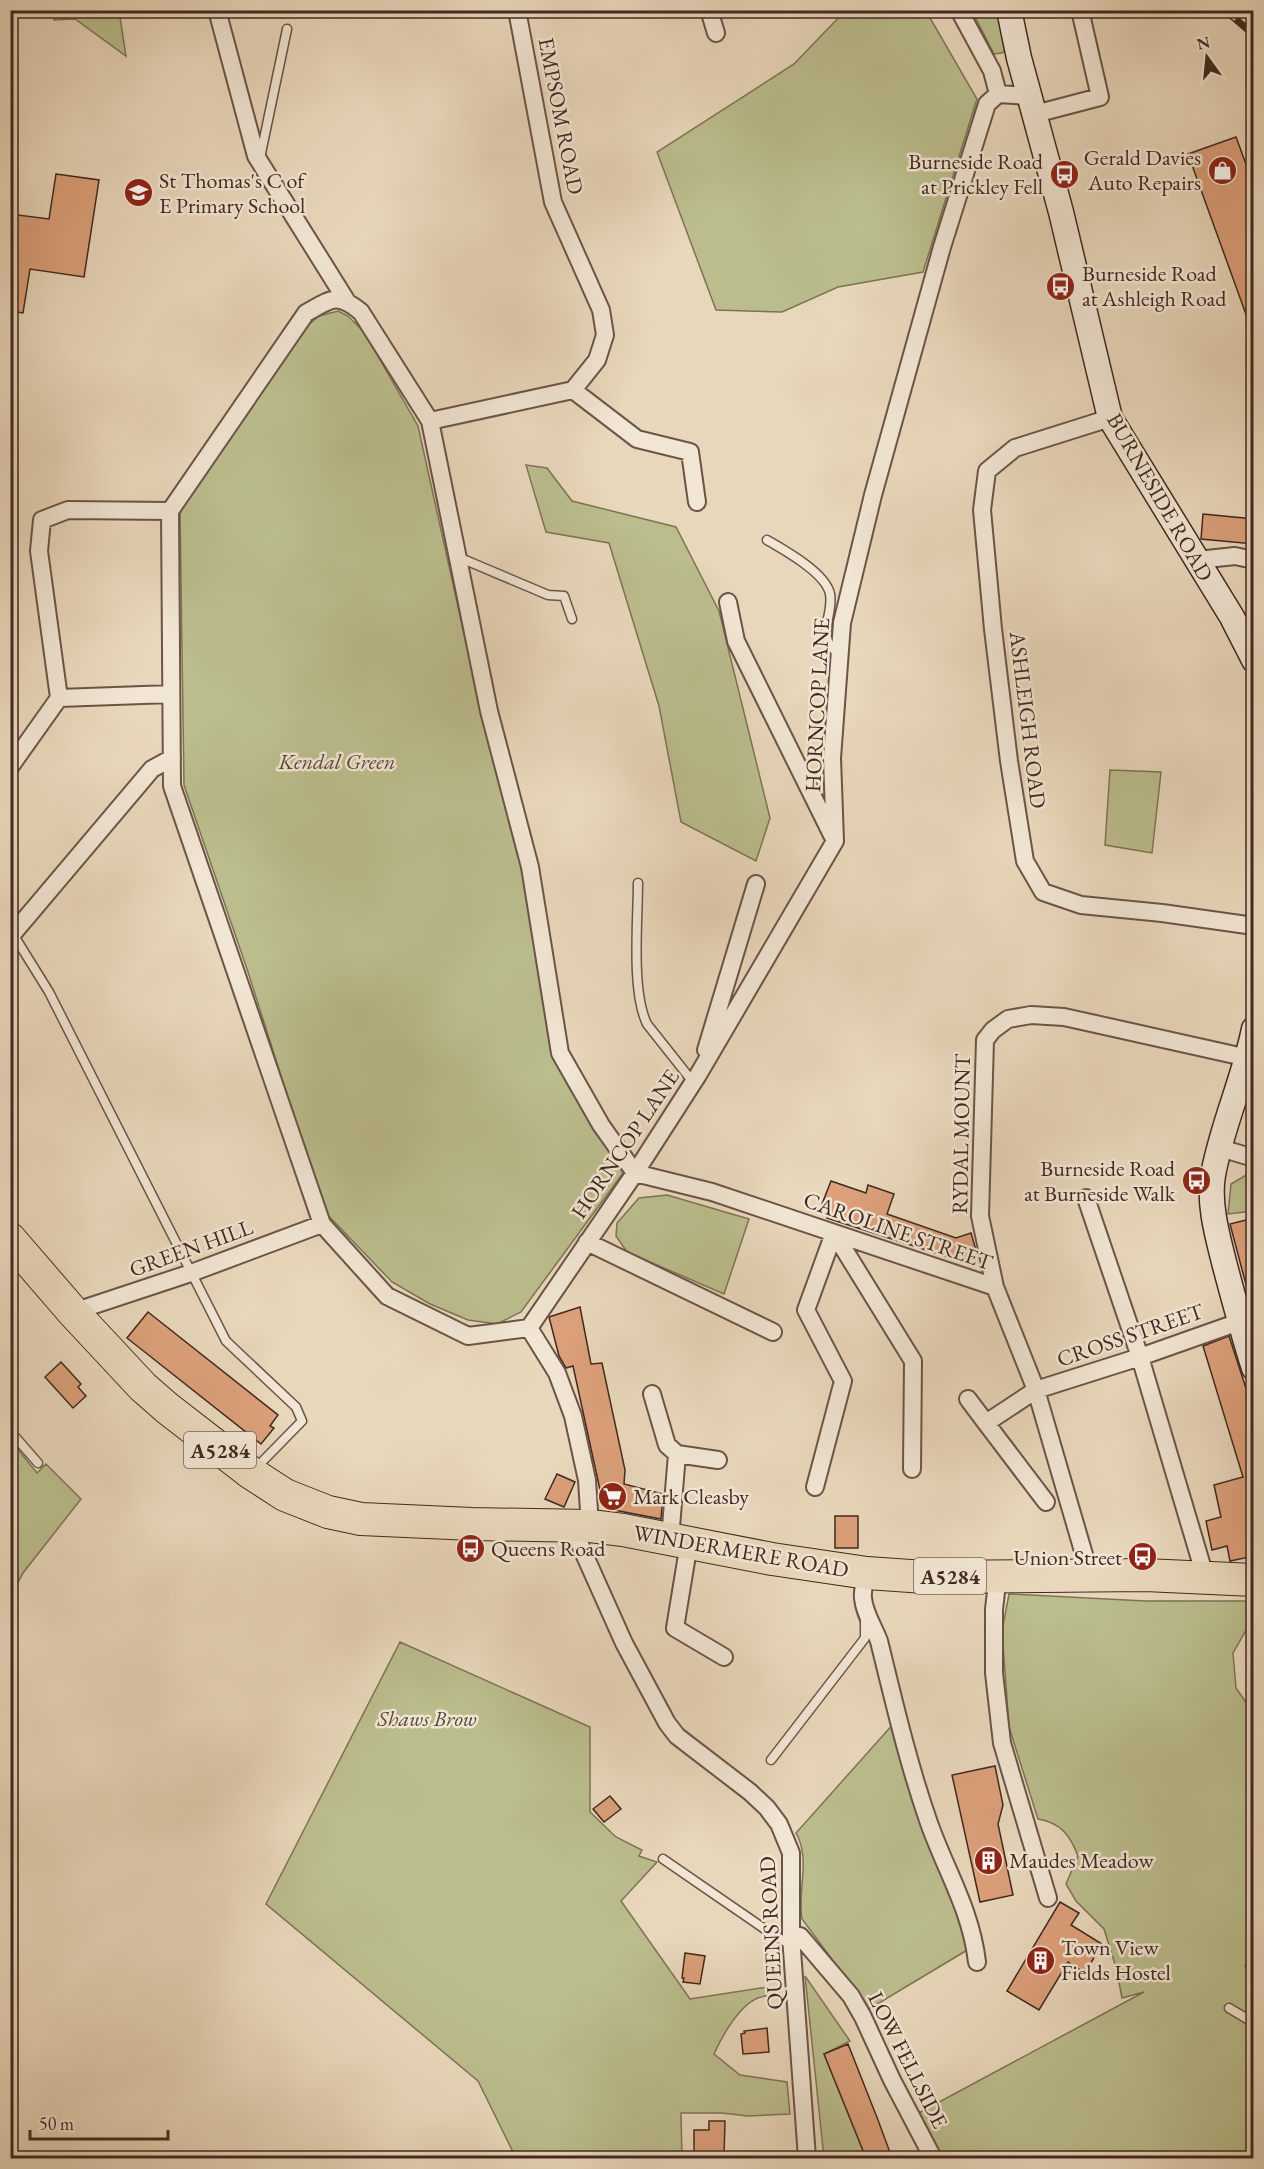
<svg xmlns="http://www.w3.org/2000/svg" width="1264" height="2169" font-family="'EB Garamond',serif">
	<rect width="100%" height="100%" fill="#e9d7bb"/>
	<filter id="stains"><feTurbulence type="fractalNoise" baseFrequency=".00333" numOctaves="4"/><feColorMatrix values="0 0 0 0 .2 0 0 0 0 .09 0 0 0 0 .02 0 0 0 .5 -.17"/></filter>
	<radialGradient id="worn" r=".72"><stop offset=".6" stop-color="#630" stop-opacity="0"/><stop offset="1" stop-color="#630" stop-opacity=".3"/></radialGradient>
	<!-- green -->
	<path fill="#bbbd8d" stroke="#7e7356" stroke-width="1.5" d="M55 11H119L126 56 75 19 54 20Z
		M845 11H926L977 99 923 272 838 287 782 312 716 310 657 152 794 64Z
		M972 11H1000L1007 48 1002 53 994 54Z
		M338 311 348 316 364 332 418 426 482 715 519 848 556 1056 623 1173 521 1312 497 1324 468 1320 430 1304 392 1282 324 1211 248 972 184 785 180 514 187 493 307 326 319 316Z
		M526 465 547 468 572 501 676 527 719 611 770 818 756 861 681 822 659 706 609 543 546 532Z
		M1110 770 1161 772 1152 853 1105 845Z
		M1248 1174H1253V1211L1228 1214 1231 1184Z
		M667 1195 749 1219 724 1294 627 1252 616 1236 617 1223 639 1198Z
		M11 1441 37 1473 46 1464 81 1499 23 1573 11 1596Z
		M1009 1594 1145 1601H1253V1618L1233 1653 1236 1688 1254 1714V1949L1245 1966 1254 1973 1253 2158H944L915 2115 1144 1992 1122 1998 1116 1967 1104 1929 1076 1901 1066 1884 1078 1856C1070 1835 1061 1823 1038 1819L1009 1727 1002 1631Z
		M400 1642 590 1727V1812L616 1837 642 1850 639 1856 657 1862 621 1901 690 1999 768 1987 779 1989V1995C773 1996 766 1995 761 1997 741 2002 722 2036 714 2054L740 2075 787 2082 790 2114 748 2116 722 2113H681L682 2158H516L478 2081 266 1904Z
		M895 1722 966 1927 969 1949 869 2009 802 1919C797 1891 811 1859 796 1833Z
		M805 1976 850 2041 824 2054 866 2158H824Z"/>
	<!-- building -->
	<path fill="#dca07a" stroke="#412920" stroke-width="1.5" d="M1236 137 1254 186V331H1252L1188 154Z
		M56 174 99 180 84 277 30 269 23 313 10 311V214L49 219Z
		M1203 514 1254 519V544L1201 539Z
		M831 1181 866 1193 868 1185 894 1194 887 1214 956 1238 971 1233 977 1254 957 1260 827 1218 831 1207 822 1204Z
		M1254 1218V1295L1249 1296 1230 1224Z
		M580 1307 591 1364 602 1363 625 1470 624 1484 663 1494 661 1519 614 1510 602 1499 573 1366 566 1368 559 1356 549 1317Z
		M148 1312 278 1415 270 1426 274 1428 261 1444 127 1338Z
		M1229 1336 1254 1413V1556L1230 1561 1227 1546 1212 1550 1206 1521 1221 1517 1214 1485 1243 1477 1203 1346Z
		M61 1362 81 1384 78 1387 86 1396 73 1408 45 1377Z
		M557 1474 575 1482 564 1507 545 1499Z
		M835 1516H858V1548H835Z
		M995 1766 1003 1805 998 1824 1013 1895 980 1902 952 1775Z
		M610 1796 621 1809 604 1822 593 1809Z
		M1060 1902 1079 1913 1071 1925 1102 1944 1085 1973 1068 1962 1039 2010 1007 1991Z
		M685 1953 705 1956 700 1984 683 1982 684 1978H682Z
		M767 2028 769 2052 743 2054 741 2034 745 2033 744 2031Z
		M848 2044 878 2120 892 2158H866L824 2054Z
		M709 2121H725L724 2157H694V2130H709Z"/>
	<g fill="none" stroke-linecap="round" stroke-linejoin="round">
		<defs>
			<path id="lane" d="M260 158 287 29
				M767 540C784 550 826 573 830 594 834 617 814 636 839 654
				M458 557 548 595 564 596 572 619
				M638 883C638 920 631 991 647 1024L693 1082
				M13 934 49 992 226 1341 296 1407 302 1421 254 1470
				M10 1431 38 1463
				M771 1760 865 1638V1619
				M663 1859 772 1934 791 1945
				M1229 2008 1254 2023"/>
			<path id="street" d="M217 10 256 156 346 300
				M709 10 716 33
				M959 10 992 71 998 94 1030 96
				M1035 114 1100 97 1080 10
				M573 390 637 439 690 452 697 502
				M1110 418 1015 448 987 471 982 510 993 629 1009 761 1025 861 1043 892 1081 905 1162 913 1254 926
				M430 421 573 390 597 360 605 335 601 310 553 202 517 10
				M1197 560 1235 556 1254 560
				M728 602 736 641 832 835
				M59 698 39 551 42 520 68 510 170 511
				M10 767 59 698 171 694
				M10 937 152 769 172 758
				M706 1050 756 884
				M1220 1148 1254 1158
				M1086 1198 1140 1357 1205 1576
				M834 1233 913 1361 912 1469
				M587 1242 773 1332
				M995 1287 980 1216 985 1040 993 1030 1008 1019 1031 1015 1064 1017 1248 1058
				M73 1312 191 1273 322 1224
				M529 1328 468 1336 387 1296 322 1224 172 786 170 511 306 313C331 299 337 292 361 312L430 421 489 711 530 867 560 1053 601 1125 635 1173 712 1192 995 1287 1036 1390 1090 1575
				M529 1328 635 1173 698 1075 835 841 832 758 842 623 873 495 942 247 987 104 998 94
				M529 1328 557 1373 573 1416 587 1480 590 1526
				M652 1394 667 1445 677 1454 670 1539
				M968 1399 986 1423
				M677 1454 718 1460
				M815 1487 843 1381 806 1310 834 1233
				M1046 1502 986 1423 1036 1390 1140 1357 1239 1322
				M576 1526 581 1547 624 1643 667 1723 677 1736 750 1792 767 1808 779 1824 791 1853V1936L807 2158
				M689 1543 675 1628 724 1657
				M867 1573C865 1581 862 1590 863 1598 864 1613 874 1627 879 1641 894 1702 908 1763 929 1823 946 1871 971 1910 977 1962
				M998 1575 994 1609V1673L1002 1743 1048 1898
				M791 1936H800L851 1996 863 2017 892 2080 933 2158"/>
			<path id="secondary" d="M1009 10 1019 58 1061 212 1110 418 1232 617 1254 660
				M1254 1029C1244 1079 1222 1125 1213 1175 1208 1204 1218 1238 1225 1266 1234 1300 1243 1334 1254 1368"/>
			<path id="highway" d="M10 1239 73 1312 143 1387 167 1408 251 1473 285 1495 328 1512 361 1519 472 1524 590 1526 623 1530 772 1559 867 1573 925 1577 1145 1575 1254 1580"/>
		</defs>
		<!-- lane casing -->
		<use href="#lane" stroke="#6b5447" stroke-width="11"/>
		<!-- street casing -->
		<use href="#street" stroke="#6b5447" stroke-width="20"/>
		<!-- secondary casing -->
		<use href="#secondary" stroke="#412920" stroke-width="27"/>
		<!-- highway casing -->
		<use href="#highway" stroke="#412920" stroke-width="34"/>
		<!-- lane -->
		<use href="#lane" stroke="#f1e5d3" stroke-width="8"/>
		<!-- street -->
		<use href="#street" stroke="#f1e5d3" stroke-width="16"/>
		<!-- secondary -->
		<use href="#secondary" stroke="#f1e5d3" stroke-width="24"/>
		<!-- highway -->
		<use href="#highway" stroke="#e9d7bb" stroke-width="32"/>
		<defs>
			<path id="rail" d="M1225 10 1254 35"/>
		</defs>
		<!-- rail casing -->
		<use href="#rail" stroke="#412920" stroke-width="7"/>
		<!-- rail -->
		<use href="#rail" stroke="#f1e5d3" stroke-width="4.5" stroke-dasharray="14" stroke-linecap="butt"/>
	</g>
	<!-- icons -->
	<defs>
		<symbol id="shop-disc" viewBox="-11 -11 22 22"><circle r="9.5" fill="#8f2418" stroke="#f1e5d3"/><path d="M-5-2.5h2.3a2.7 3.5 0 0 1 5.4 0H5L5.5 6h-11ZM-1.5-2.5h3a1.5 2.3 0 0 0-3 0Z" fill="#fff"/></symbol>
		<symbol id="bus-disc" viewBox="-11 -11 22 22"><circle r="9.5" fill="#8f2418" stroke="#f1e5d3"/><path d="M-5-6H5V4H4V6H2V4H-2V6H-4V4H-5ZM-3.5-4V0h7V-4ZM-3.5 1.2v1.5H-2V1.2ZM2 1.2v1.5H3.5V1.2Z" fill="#fff"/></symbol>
		<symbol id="school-disc" viewBox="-11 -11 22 22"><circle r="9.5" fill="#8f2418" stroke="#f1e5d3"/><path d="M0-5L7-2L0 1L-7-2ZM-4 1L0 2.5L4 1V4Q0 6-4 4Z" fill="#fff"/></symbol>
		<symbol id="supermarket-disc" viewBox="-11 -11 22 22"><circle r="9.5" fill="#8f2418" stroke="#f1e5d3"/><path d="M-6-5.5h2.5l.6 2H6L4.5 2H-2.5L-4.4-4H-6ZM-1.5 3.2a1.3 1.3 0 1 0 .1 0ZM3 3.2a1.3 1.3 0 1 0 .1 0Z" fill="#fff"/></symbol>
		<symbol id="building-disc" viewBox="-11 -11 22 22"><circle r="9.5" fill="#8f2418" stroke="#f1e5d3"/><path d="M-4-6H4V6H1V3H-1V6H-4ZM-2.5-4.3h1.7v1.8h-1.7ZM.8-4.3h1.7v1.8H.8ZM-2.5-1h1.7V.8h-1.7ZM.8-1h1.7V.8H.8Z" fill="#fff"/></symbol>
	</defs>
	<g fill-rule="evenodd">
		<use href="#shop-disc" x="1206" y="154" width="33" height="33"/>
		<use href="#bus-disc" x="1048" y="158" width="33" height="33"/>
		<use href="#school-disc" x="122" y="176" width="33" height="33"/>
		<use href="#bus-disc" x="1044" y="270" width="33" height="33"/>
		<use href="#bus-disc" x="1180" y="1164" width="33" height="33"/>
		<use href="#supermarket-disc" x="596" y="1480" width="33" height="33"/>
		<use href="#bus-disc" x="454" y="1532" width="33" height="33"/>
		<use href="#bus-disc" x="1126" y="1540" width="33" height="33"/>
		<use href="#building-disc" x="972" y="1844" width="33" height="33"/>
		<use href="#building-disc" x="1024" y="1944" width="33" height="33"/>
	</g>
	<g text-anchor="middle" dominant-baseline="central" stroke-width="5" stroke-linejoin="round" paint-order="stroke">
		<!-- shield labels -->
		<g fill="#f1e5d3" stroke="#766156" stroke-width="1.5">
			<rect x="184" y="1432" width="72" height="36" rx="4.5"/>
			<rect x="914" y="1558" width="72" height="36" rx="4.5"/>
		</g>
		<g font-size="21" font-weight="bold" fill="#412920">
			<text x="220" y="1450">A5284</text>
			<text x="950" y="1576">A5284</text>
		</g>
		<!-- street labels -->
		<g font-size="22" fill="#412920" stroke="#f1e5d3">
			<text transform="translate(561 116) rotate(79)">EMPSOM ROAD</text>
			<text transform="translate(1160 497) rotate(60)">BURNESIDE ROAD</text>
			<text transform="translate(817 705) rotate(-87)">HORNCOP LANE</text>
			<text transform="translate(1028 720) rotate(83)">ASHLEIGH ROAD</text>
			<text transform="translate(961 1134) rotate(-89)">RYDAL MOUNT</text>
			<text transform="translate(625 1144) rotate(-56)">HORNCOP LANE</text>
			<text transform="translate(898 1231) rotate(19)">CAROLINE STREET</text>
			<text transform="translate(191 1248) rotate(-20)">GREEN HILL</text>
			<text transform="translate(1130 1335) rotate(-19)">CROSS STREET</text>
			<text transform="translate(741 1551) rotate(10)">WINDERMERE ROAD</text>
			<text transform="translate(771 1933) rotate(-93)">QUEENS ROAD</text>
			<text transform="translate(908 2060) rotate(63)">LOW FELLSIDE</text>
		</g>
		<!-- poi labels -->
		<g font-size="22" fill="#412920" stroke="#f1e5d3" text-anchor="start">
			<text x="1201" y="157" text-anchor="end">Gerald Davies<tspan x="1201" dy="25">Auto Repairs</tspan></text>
			<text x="1043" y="161" text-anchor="end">Burneside Road<tspan x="1043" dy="25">at Prickley Fell</tspan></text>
			<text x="159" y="180">St Thomas's C of<tspan x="159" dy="25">E Primary School</tspan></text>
			<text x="1082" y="273">Burneside Road<tspan x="1082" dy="25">at Ashleigh Road</tspan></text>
			<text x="1175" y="1168" text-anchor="end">Burneside Road<tspan x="1175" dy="25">at Burneside Walk</tspan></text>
			<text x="633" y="1496">Mark Cleasby</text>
			<text x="491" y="1548">Queens Road</text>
			<text x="1122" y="1557" text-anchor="end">Union Street</text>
			<text x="1009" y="1860">Maudes Meadow</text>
			<text x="1061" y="1947">Town View<tspan x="1061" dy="25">Fields Hostel</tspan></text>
		</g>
		<!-- park labels -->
		<g font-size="22" font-style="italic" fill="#594736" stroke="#f1e5d3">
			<text x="337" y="761">Kendal Green</text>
			<text x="427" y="1718">Shaws Brow</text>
		</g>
	</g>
	<!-- margin -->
	<rect width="1264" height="2169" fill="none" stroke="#e9d7bb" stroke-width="36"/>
	<rect x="12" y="12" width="1240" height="2145" fill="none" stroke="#412920" stroke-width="3"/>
	<rect x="18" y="18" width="1228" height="2133" fill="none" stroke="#412920" stroke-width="1.5"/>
	<!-- north arrow -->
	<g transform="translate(1207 57) rotate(345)" stroke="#f1e5d3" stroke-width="4.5" paint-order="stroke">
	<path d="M0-4.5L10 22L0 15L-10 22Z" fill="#412920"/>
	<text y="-9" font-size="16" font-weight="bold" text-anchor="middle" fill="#412920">N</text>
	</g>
	<!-- scale -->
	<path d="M30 2130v9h138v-9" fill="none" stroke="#412920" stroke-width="3"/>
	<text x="39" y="2130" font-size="18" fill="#412920" stroke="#f1e5d3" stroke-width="4.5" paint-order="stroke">50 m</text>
	<rect width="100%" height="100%" filter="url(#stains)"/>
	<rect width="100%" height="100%" fill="url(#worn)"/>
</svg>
